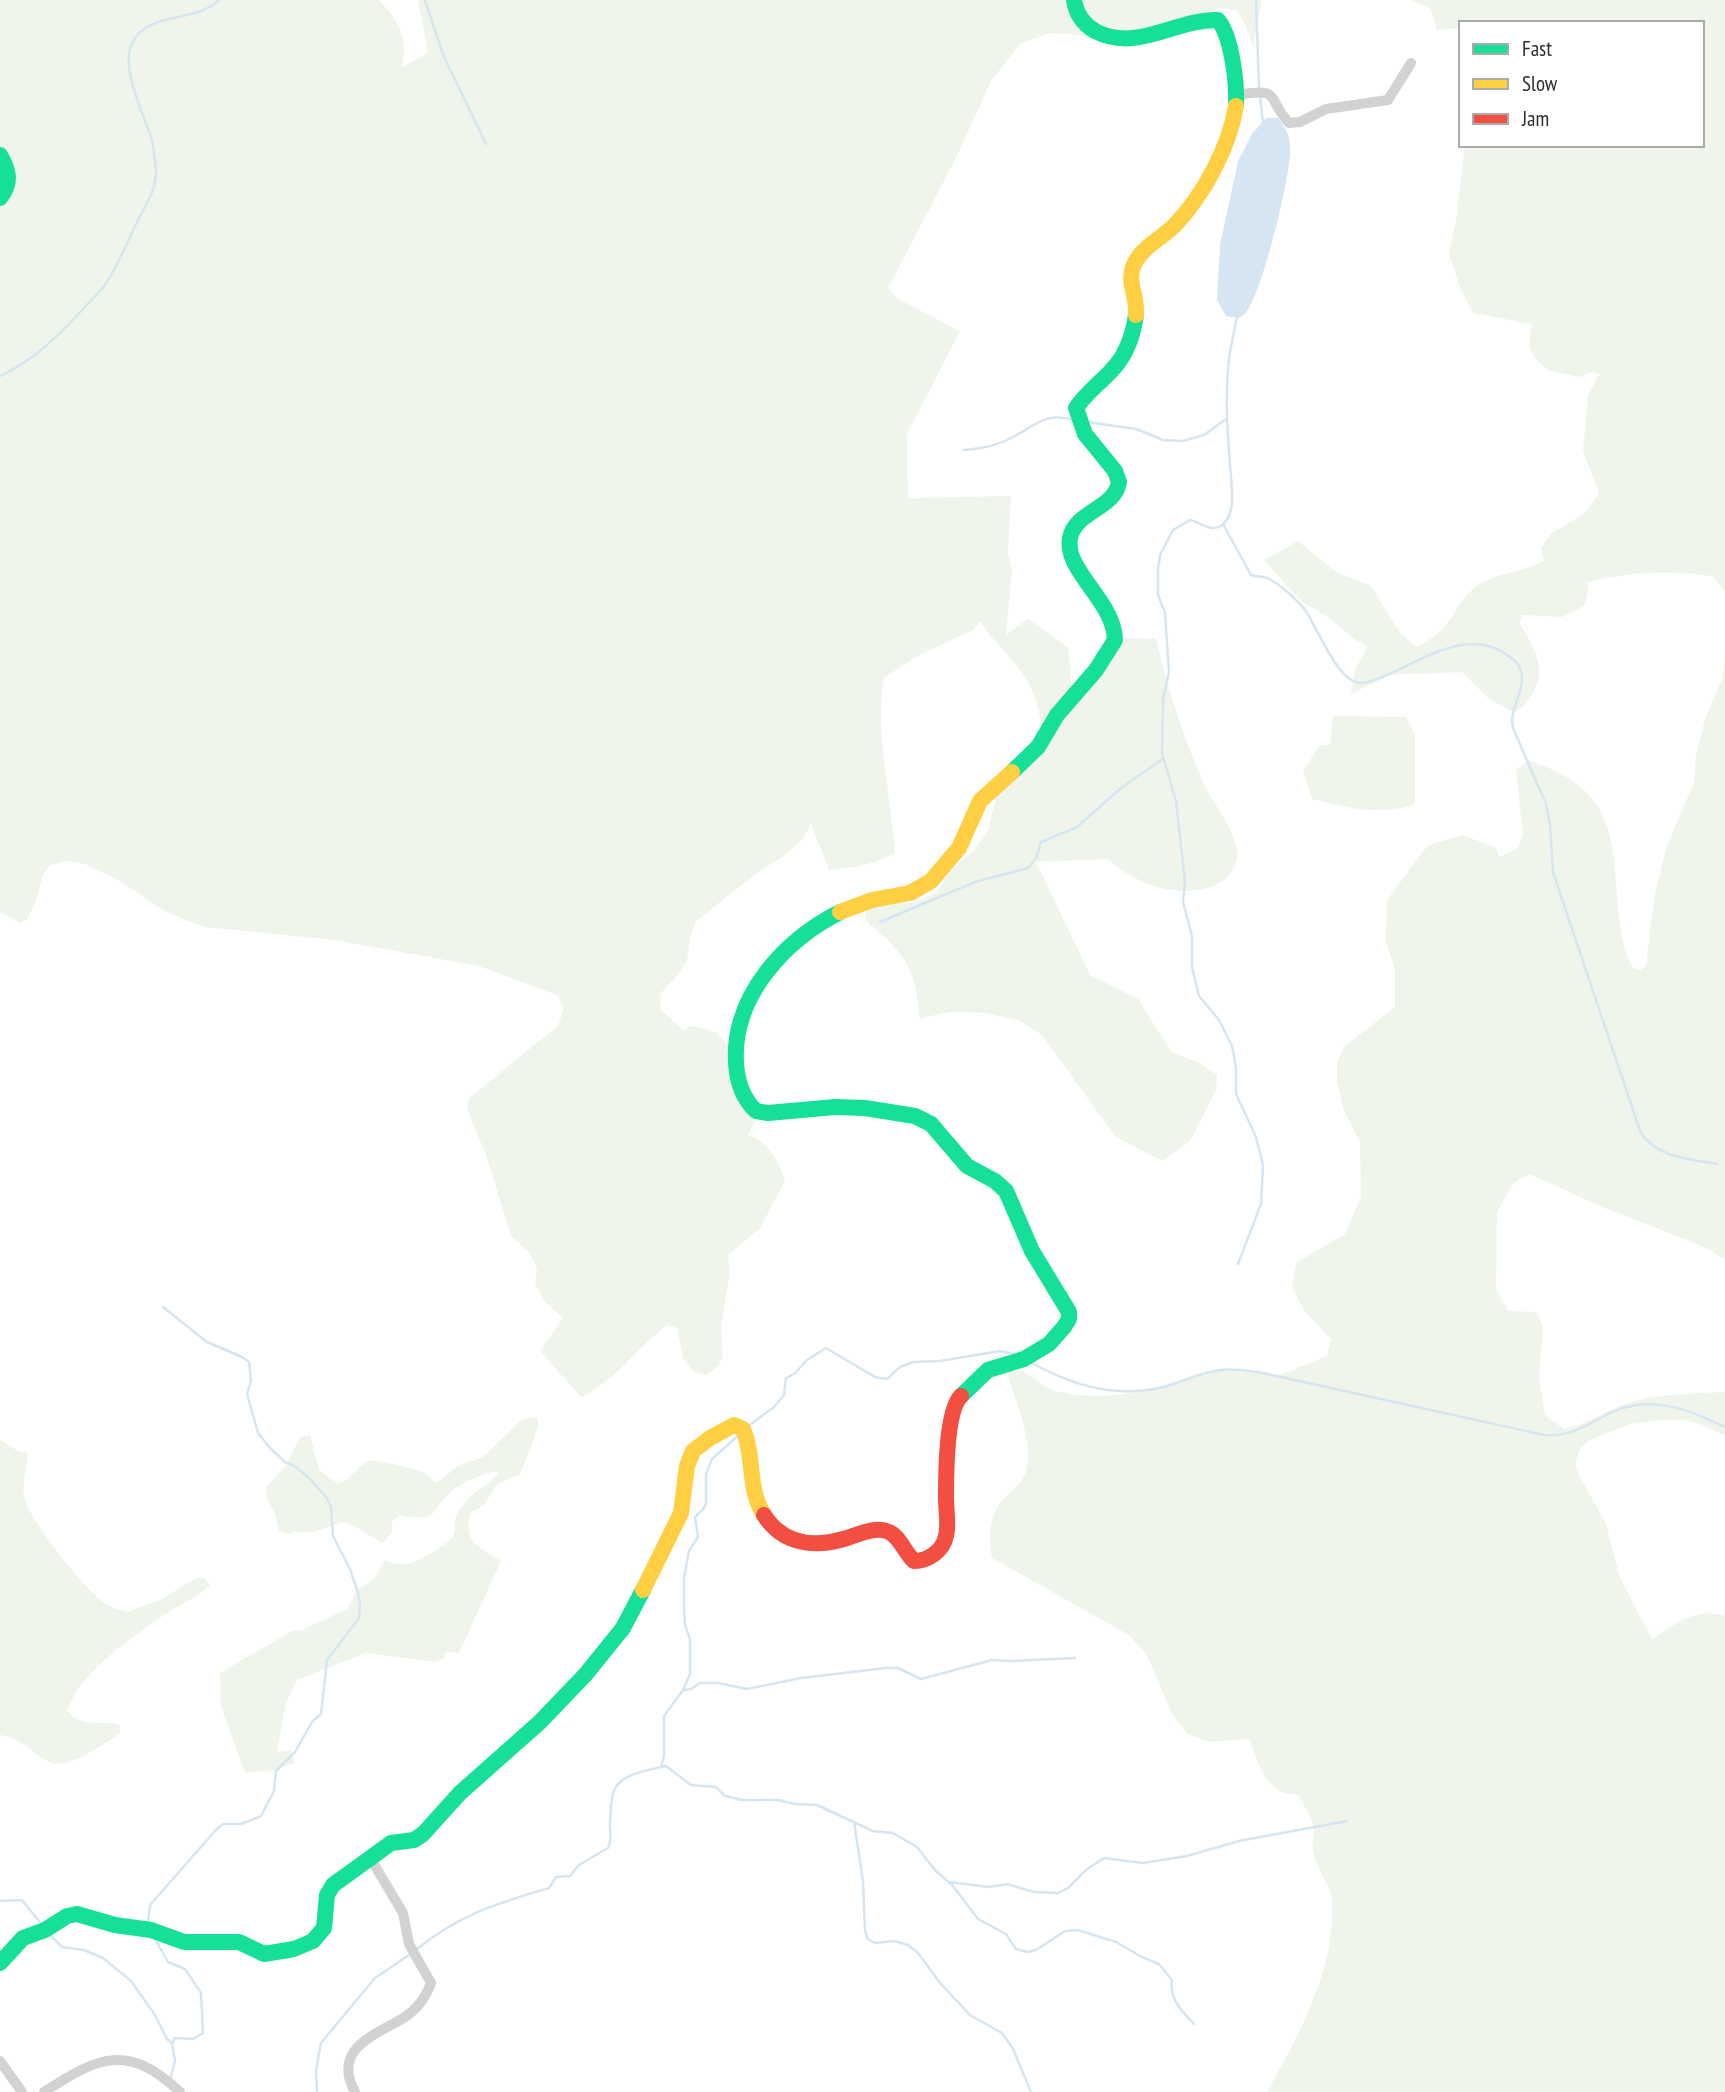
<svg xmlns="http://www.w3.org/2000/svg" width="1725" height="2092" font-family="'PT Sans Narrow',sans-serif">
	<rect width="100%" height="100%" fill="#fff"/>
	<!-- green -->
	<path fill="#eff5ea" d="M0 0H379C400 23 409 38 401 68L428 53 418 0H1262L1253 47 1246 26 1237 11 1219 8 1170 28 1109 37 1050 33 1020 44 991 81 956 158 888 288 898 299 960 331 907 434 908 498 1011 496 1008 554 1012 570 1006 635 1028 619 1068 647 1073 701 1116 638 1156 639C1168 689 1182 734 1203 782 1213 804 1233 826 1237 850 1240 874 1217 888 1197 890 1163 895 1132 880 1108 859L1036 862 1090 975 1138 999 1172 1053 1198 1062 1217 1075 1216 1090 1190 1141 1162 1161 1115 1136 1042 1035 1018 1020 984 1013 951 1012 920 1018C915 983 915 968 889 941 881 933 871 928 865 918L868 909 877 905 917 902 937 892 950 871 974 850 988 831 997 793 1046 743C1040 721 1038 698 1026 679 1013 658 993 642 980 621L973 630 919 655 884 678C876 723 886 771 891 816 892 830 896 838 894 854 873 864 853 868 829 870L811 824 803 839 784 856 761 870 696 921 690 937 687 961 676 977 661 993 660 1009 684 1031 690 1025 716 1032 743 1062 747 1077 755 1096 758 1117 747 1135C769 1142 778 1160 785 1181L760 1228 728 1255 730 1272 721 1327 723 1356 719 1365 706 1375 693 1372 683 1358 677 1328 668 1325C637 1346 615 1382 581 1397L540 1351 563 1318 544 1301 535 1284 537 1270 534 1261 528 1252 511 1235 486 1155 467 1109 469 1098 558 1026 564 1008 557 995 479 966 335 940 205 927 166 912 120 881 85 864 64 861 51 865 43 874 36 901 27 920 20 923 0 912Z
		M1411 0H1725V591L1712 576C1668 570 1629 572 1586 582L1589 587 1584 606 1562 617 1522 615 1520 624C1542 659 1551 682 1515 713L1488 698 1462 672 1390 675 1351 694 1355 670 1368 646 1354 639 1329 618 1300 600 1264 560 1298 541 1336 572 1371 586 1400 633 1416 647C1427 642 1438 635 1446 625 1457 611 1462 596 1477 586 1496 572 1523 573 1544 561L1541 548 1551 534 1585 513 1599 493 1583 451 1588 395 1599 375 1591 372 1580 377 1549 371 1534 357 1529 346 1532 324 1473 313 1461 290 1449 254 1456 220 1465 145H1702V23H1461V28L1437 30 1431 9Z
		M1725 653V1260L1705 1247 1602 1207 1530 1174 1514 1182 1497 1212 1496 1289 1508 1311 1536 1312 1543 1326 1539 1378 1545 1415 1564 1429C1588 1424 1608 1409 1631 1402 1660 1394 1695 1393 1725 1392V1436L1703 1425 1685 1420H1659L1631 1424 1589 1440 1580 1448 1575 1465 1580 1477 1606 1524 1620 1578 1652 1639C1674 1625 1696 1606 1725 1616V2092H1267C1299 2035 1336 1969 1332 1901 1331 1885 1316 1869 1313 1851 1312 1844 1314 1837 1314 1830 1313 1819 1304 1806 1299 1796 1294 1794 1287 1794 1282 1792 1263 1784 1256 1757 1250 1739L1210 1742 1188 1734 1172 1714 1147 1655 1129 1635 992 1558C988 1539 989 1517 1002 1501 1012 1489 1024 1484 1027 1467 1033 1440 1015 1400 1007 1373L1021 1370 1051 1390 1075 1395 1103 1396 1144 1392 1197 1374 1219 1370 1253 1372 1277 1376 1327 1356 1331 1339 1306 1313 1296 1295 1292 1286 1296 1263 1345 1234 1361 1197 1360 1142 1343 1108 1337 1081V1062L1344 1047 1395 1007V970L1386 941 1387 900 1428 845 1463 835 1496 848 1499 857 1518 848 1523 835 1516 770 1529 760C1540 765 1553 769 1563 775 1617 805 1613 853 1618 906 1620 929 1622 949 1633 968L1641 970 1646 965 1655 892 1667 846 1694 782 1696 756 1705 719 1723 677Z
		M1333 716 1406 717 1415 735V804C1381 816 1346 808 1312 799L1303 771 1320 745H1330Z
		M531 1417 538 1419C539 1432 525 1460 520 1475L498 1483 484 1505 470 1513C463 1544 479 1546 501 1561L459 1653 445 1652 444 1658 436 1662 365 1653 297 1680 286 1703 277 1752 291 1750 295 1763 275 1770 245 1773 221 1707 220 1673 294 1630 300 1631 347 1609 357 1590 374 1579 384 1561C391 1562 400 1565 407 1564 416 1563 450 1544 453 1536 457 1524 452 1519 462 1506 472 1492 488 1485 499 1473L493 1471C480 1476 464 1481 453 1490 427 1510 443 1524 400 1515L392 1521V1532L382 1543 356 1527 344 1522 313 1532H295L288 1534 279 1531 275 1514 266 1498 267 1486 285 1467 300 1437 310 1435 319 1470 337 1483C350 1481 357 1466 369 1461 375 1459 417 1469 423 1472 428 1475 432 1480 436 1483L461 1464 483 1457 521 1420Z
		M0 1440 18 1451 27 1453C29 1470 20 1482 25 1500 32 1523 83 1587 103 1602 111 1608 120 1610 128 1612L160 1600 198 1577 204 1578 210 1585C196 1599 179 1604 164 1615 134 1636 76 1675 68 1711 79 1729 103 1719 120 1725V1733C104 1744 65 1773 47 1761 32 1752 19 1737 0 1735Z"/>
	<!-- water -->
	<path fill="#d5e6f2" d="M1266 118H1278C1285 127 1290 135 1290 147 1292 174 1262 291 1247 311 1245 314 1242 316 1239 318L1226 316 1217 300 1220 245 1238 161 1252 134Z"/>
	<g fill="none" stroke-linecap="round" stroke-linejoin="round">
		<!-- stream -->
		<path stroke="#d5e6f2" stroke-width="2.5" d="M425 0 444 57 486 144
			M1256 0 1259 89
			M1260 96 1263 124
			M1237 316C1234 334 1229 352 1228 369 1225 405 1228 440 1231 476 1232 491 1235 512 1224 523 1213 535 1201 522 1190 520L1173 530 1160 555 1158 570V595L1165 613 1169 672 1163 700 1162 753 1176 801 1185 882 1183 902 1192 936V967L1199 996 1219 1020 1232 1046 1236 1067V1094L1256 1137 1263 1165 1261 1204 1238 1264
			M0 376C34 361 61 333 86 306 93 298 101 291 107 282 119 263 128 241 138 220 146 204 156 191 156 171 155 161 154 150 152 140 144 114 120 69 132 43 147 11 197 23 219 0
			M1087 422 1136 429 1163 440 1183 441 1204 435 1226 419
			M964 450C982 449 997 446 1013 437 1035 426 1043 413 1070 419
			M1223 524 1251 575C1257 577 1261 576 1267 578 1278 582 1301 603 1307 613 1317 629 1337 677 1356 682 1364 685 1374 680 1382 677 1420 662 1467 626 1507 655 1514 660 1519 663 1521 671 1526 692 1508 709 1513 728L1546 804 1550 824 1553 872 1640 1131C1656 1158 1689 1159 1717 1164
			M880 922 975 882 1028 868 1036 858 1041 842 1077 827 1121 788 1164 758
			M1030 1362C1069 1384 1115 1398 1159 1388 1180 1384 1199 1372 1221 1370 1233 1368 1246 1371 1258 1372L1544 1435C1572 1437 1586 1425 1610 1413 1650 1394 1688 1409 1725 1427
			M747 1427 774 1407 784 1395 786 1378 795 1373 807 1360 826 1348 875 1377 887 1379 900 1367 913 1362 940 1361 1000 1351 1015 1354
			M683 1690 691 1689 700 1683H718L747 1689 801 1678 886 1668H898L921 1679 992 1660 1011 1661 1075 1658
			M661 1767 664 1756V1716L683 1690 690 1674V1639L685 1625 684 1611V1578L689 1551 698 1537 695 1517 703 1509 706 1504V1474L712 1459 740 1434
			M854 1822 863 1881 865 1931 868 1939 875 1943 894 1941 908 1945 918 1953 940 1983 970 2015 1002 2033 1013 2049 1031 2092
			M949 1882 989 1887 1007 1884 1034 1892 1058 1893 1068 1888 1086 1870 1104 1858 1143 1863 1187 1856 1239 1841 1347 1821
			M0 1901 22 1900 43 1926
			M148 1923 150 1905 215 1831 223 1824H241L261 1816 274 1791 276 1771 295 1752 312 1722 321 1714 327 1660 359 1618 360 1603 358 1593 350 1569 333 1536 331 1507 327 1498 310 1479 296 1467 285 1462 271 1449 258 1433 247 1394 251 1381 249 1362 242 1357 207 1342 163 1307
			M49 1934 62 1947 84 1950 103 1958 131 1981 155 2015 167 2039 172 2043 175 2061 170 2080
			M155 1939 168 1962 185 1969 201 1993 203 2033 193 2039 175 2038 172 2043
			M417 1949C462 1913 496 1904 549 1888L556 1877 570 1876 579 1865 608 1848C613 1838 609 1831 610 1821 611 1812 611 1801 613 1793 619 1773 650 1770 666 1766L691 1785 716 1787 725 1796 742 1800H778L795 1804 817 1805 873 1831 893 1833 917 1847 935 1870 953 1886 978 1919 1006 1934 1016 1949 1027 1952 1036 1950 1065 1931 1078 1930 1116 1942 1142 1957 1159 1964 1172 1980C1169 1999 1182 2011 1194 2024
			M317 2092 316 2070 321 2043 375 1978 412 1953"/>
		<!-- street -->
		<path stroke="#d2d2d2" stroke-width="10" d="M1237 95C1283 88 1264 95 1289 123L1300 122 1326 109 1388 100 1411 63
			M0 2061 22 2092
			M44 2092C99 2056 128 2043 180 2092
			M355 2092C331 2048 376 2035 405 2017 417 2009 426 1997 431 1983L409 1944 403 1913 369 1856"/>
		<!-- fast -->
		<path stroke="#16e098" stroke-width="16" d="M1074 0C1076 13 1083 24 1095 31 1137 53 1175 19 1218 20 1232 37 1237 83 1236 106
			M0 155C9 170 12 183 0 198
			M1012 772 1038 747 1057 715 1096 670 1115 640C1114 600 1064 571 1070 538 1075 511 1115 509 1119 482L1115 471 1085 434 1076 408C1086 393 1099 384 1111 371 1126 356 1133 336 1136 315
			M840 912C785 940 732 996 736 1063 737 1081 742 1098 756 1111L768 1113 835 1107 865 1108 915 1116 931 1124 967 1166 995 1181 1006 1191 1032 1251 1069 1312V1319L1064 1327 1049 1344 1024 1359 988 1370 961 1396
			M0 1963 23 1938 45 1930 67 1916 77 1914 115 1925 151 1930 184 1942H239L264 1954 294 1949 313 1941 324 1928 327 1895 333 1885 391 1843 414 1840 423 1834 460 1793 540 1722 586 1674 623 1628 643 1590"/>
		<!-- slow -->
		<path stroke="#ffcf43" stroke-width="16" d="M1136 315C1138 299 1127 282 1133 267 1140 248 1161 239 1175 225 1204 194 1229 148 1236 106
			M840 912 872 900 910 893 931 881 959 848 980 801 1012 772
			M643 1590 681 1513 687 1466 693 1451 710 1438 734 1425 743 1429C755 1457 747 1489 764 1515"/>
		<!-- jam -->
		<path stroke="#f24e42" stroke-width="16" d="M764 1515C783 1545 815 1548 847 1538 859 1534 876 1526 889 1532 900 1537 905 1553 914 1561 928 1561 943 1551 946 1536 949 1525 946 1510 946 1498 946 1475 946 1411 961 1396"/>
	</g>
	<!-- legend -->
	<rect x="1459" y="21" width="245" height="126" fill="#ffffff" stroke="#ababab" stroke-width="2"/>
	<rect x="1473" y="44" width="35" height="10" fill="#16e098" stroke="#ababab" stroke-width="2"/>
	<text x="1522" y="56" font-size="21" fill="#2d2d2d">Fast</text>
	<rect x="1473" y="79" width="35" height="10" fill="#ffcf43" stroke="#ababab" stroke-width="2"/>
	<text x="1522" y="91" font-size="21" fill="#2d2d2d">Slow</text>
	<rect x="1473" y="114" width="35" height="10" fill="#f24e42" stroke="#ababab" stroke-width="2"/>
	<text x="1522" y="126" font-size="21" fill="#2d2d2d">Jam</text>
</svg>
